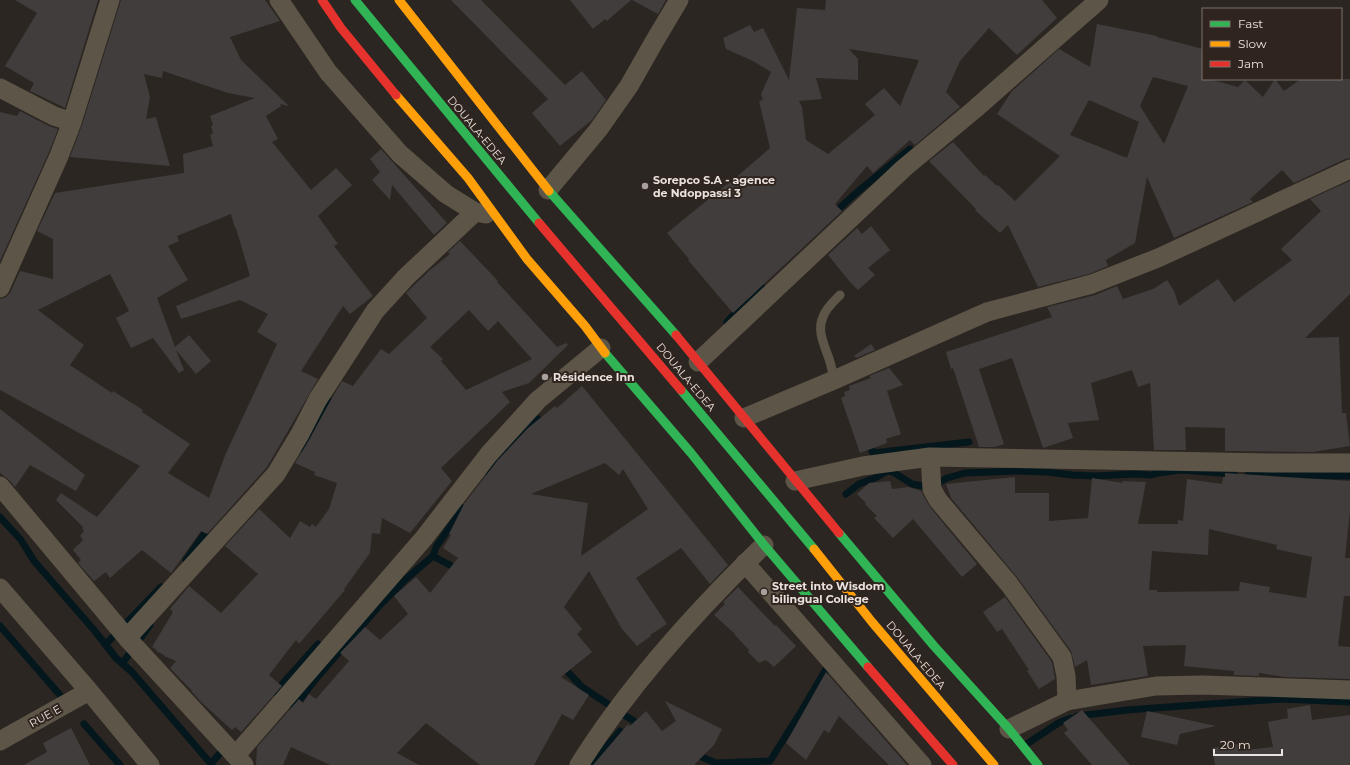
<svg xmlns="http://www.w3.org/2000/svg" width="1350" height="765" font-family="Montserrat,sans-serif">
	<rect width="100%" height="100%" fill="#2c2622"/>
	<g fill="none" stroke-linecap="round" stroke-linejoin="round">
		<!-- stream -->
		<path stroke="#04171c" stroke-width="7" d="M832 215 856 193 910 149
			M727 322 761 286
			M870 446 873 453 969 442
			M302 449 311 435 328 400
			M489 472 498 458 538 419
			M1248 475 1350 476
			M846 494 859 484 875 478 887 471 893 472 912 484 923 486 935 485 947 478 965 473 1016 471 1047 472 1072 475 1095 476 1136 474 1151 475 1158 473 1181 470 1234 474
			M0 517 21 540 34 561 94 630 116 658 132 672 212 765
			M433 556 459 570
			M186 560 205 533
			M0 626 66 702
			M109 641 161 587
			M124 661 150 625
			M562 666 582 687 611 706
			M275 692 318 644
			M294 707 315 680 379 606 407 578 433 556 436 547 463 508
			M621 713 642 726
			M1077 716 1127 710 1252 701 1282 699 1350 702
			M84 724 120 765
			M1025 745 1060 722 1071 718
			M695 754 716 763 770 761 802 710 826 669
			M213 761 226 747
			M591 765 620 731"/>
	</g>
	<!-- building -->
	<path fill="#413d3c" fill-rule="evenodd" d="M15 0H98L65 108 30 91 34 83 5 66 37 13Z
		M121 0H265L280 21 230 37 241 60 289 106 280 104 281 106 266 116 278 139 272 142 311 190 336 168 352 185 318 216 338 244 334 246 373 296 350 314 343 306 301 371 318 379 267 467 207 534 201 531 171 573 142 550 110 578 106 572 94 581 78 563 81 560 73 550 83 540 80 536 84 531 82 529 83 527 56 500 61 493 97 517 140 466 0 390V299L6 297 10 293 20 271 53 279V239L37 231 55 193 184 173 183 154 213 146 210 135 213 133 211 126 213 125 210 116 255 98 228 93 163 71 162 78 144 74 150 97 146 119 156 117 170 166 70 157 82 125ZM231 214 235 228H236L250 276 176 306 181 319 240 300 268 314 257 332 277 344 226 453 209 498 168 473 190 444 142 412 143 410 113 391 112 393 70 365 84 345 38 310 110 274 129 311 116 318 131 348 153 338 179 373 184 370 176 350 196 374 211 361 189 335 175 347 157 298 188 280 168 246 179 241 177 236Z
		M451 0H481L565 85 582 71 606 100 592 120 560 146 532 113 548 99Z
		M570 0H631L607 21 605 19 593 29Z
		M632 0H666L658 14Z
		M826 0H1042L1057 18 1017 55 989 28 960 61 946 92 960 107 915 145 910 140 873 173 867 166 835 204 842 211 733 313 688 260 689 259 667 233 727 184V185L770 148 759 101 763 100 761 94 771 72 753 61 726 49 723 38 750 25 754 32 763 28 789 80 797 8 825 10ZM849 49 919 60 900 106 884 88 865 104 875 115 828 154 806 140 802 107 799 101 822 99 816 78 858 80V59Z
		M1097 24 1157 36V37L1203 49V79H1209L1238 87 1245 80 1263 97 1275 79 1284 91 1301 79H1350V158L1345 159 1294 183 1282 170 1250 199 1253 202 1174 238 1147 177 1135 243 1106 260 1108 266 1089 274 1038 287 1008 225 1000 233 975 210 976 209 929 161 953 142 984 176 985 175 997 186 998 185 1015 201 1060 156 997 114 1012 91 1059 49 1090 67ZM1153 77 1188 86 1164 144 1140 106ZM1089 100 1139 122 1127 158 1070 135Z
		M20 111 49 126 58 129 49 152 0 261V112L17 116Z
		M381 149 447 223 434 235 392 185 390 200 372 180 380 172 370 159Z
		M1350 181V294L1305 338 1339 337 1342 413H1346L1350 446 1313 452 1225 451V428L1185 427 1186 450H1154L1150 383 1138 387 1132 370 1091 383 1099 420 1068 423 1073 438 1043 448 1012 358 979 369 1004 444 995 447H979L953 368 951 369 946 352 1052 317 1047 307 1095 295 1117 286 1123 299 1153 289 1167 280 1174 291 1179 306 1218 279 1234 302 1292 260 1281 249 1321 211 1310 199Z
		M871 226 890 250 868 268 875 275 858 290 850 282 828 255 857 228 862 234Z
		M460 241 498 281 497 282 557 347 566 343 568 345 529 383 502 392 510 402 441 468 452 481 410 533 382 518 380 534 372 533 370 553 344 589 345 590 299 644 296 640 269 675 282 686 241 732 235 727 232 730 201 702 192 692V691L170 668 176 661 164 656V655L156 651 157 650 152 647 173 612 170 609 189 586 221 613 258 574 225 546 259 509 290 538 300 521 310 527 312 524 316 527 329 509 337 483 314 475 315 472 295 463 309 440 328 405 342 381 353 386 381 349 389 354 427 318 406 293 430 270 450 254 448 252ZM469 310 488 331 498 321 532 359 466 390 441 361 443 359 430 347Z
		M871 344 875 350 856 358 854 356Z
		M889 368 903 385 887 391 901 434 886 439 887 443 860 453 841 398 845 396 844 392 850 390 849 386 871 378 869 376Z
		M582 386 728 565 710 584 681 548 636 578 667 624 650 635 651 636 637 646 622 629 589 571 564 607 582 629 577 634 592 652 561 677 589 695 573 720 562 714 534 765H480L426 723 397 753 419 765H330L291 747 283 765H256L257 747 299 699 303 703 309 694 316 699 349 661 340 653 365 627 380 640 408 614 394 596 416 577 430 593 458 558 443 548 451 535 449 534 464 504 497 461 528 428 555 406 557 408ZM605 463 619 475 623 469 648 509 581 556 588 503 531 494Z
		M0 409 85 475 76 491 30 465 15 487 8 479 0 473Z
		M1225 473 1350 481V511L1345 558H1350V596H1344L1338 646 1350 647V679L1285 677 1259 673V676L1234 675V671L1184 666 1186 645 1143 646 1148 676 1091 685 1087 660 1075 667 1071 651 1017 577 951 498 946 484 1015 477V493H1049V521L1088 518 1092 478 1123 483 1122 481 1146 482 1138 524H1178V520L1183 521 1187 479 1222 484 1223 477H1225ZM1209 529 1277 545 1276 549 1312 557 1306 598 1269 592 1270 587 1240 582 1239 591 1157 592V590H1149L1152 551 1208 555Z
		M890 481 892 489 909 487 921 491 930 507 977 564 962 577 913 519 893 538 874 518 877 516 865 504 866 503 857 494 869 483Z
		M738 587 775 626 776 625 796 646 774 667 766 660 759 663 748 652 749 650 735 635V634L714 615 725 604 723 602Z
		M1005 597 1052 662 1055 679 1039 689 1027 671 1029 670 1002 629 997 632 983 612Z
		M826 672 907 765H889L839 716 829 733 824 730 806 760 786 743Z
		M665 701 722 729 714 745 694 765H593L628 724 630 726 646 711 662 731 676 721Z
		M1310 705 1312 720 1350 715V765H1215L1212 748 1238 744 1239 751 1273 747 1268 722 1288 718 1287 709Z
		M1082 710 1130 765H1092L1064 733 1068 730 1063 723Z
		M1147 711 1216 726 1180 734 1177 745 1141 737Z
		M71 728 90 765H24L47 752 43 743Z"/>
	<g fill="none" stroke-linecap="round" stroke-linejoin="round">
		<!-- lane -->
		<path stroke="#5d5648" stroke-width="9" d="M834 380C833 374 832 368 830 362 826 348 816 332 823 317 826 308 834 301 840 295"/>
		<!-- street -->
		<path stroke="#5d5648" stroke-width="19" d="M279 0 328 72 400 154 446 194 475 212 486 214
			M0 88 54 116 72 122
			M548 190 598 130 629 86 654 42 679 0
			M0 288 59 156 72 122 110 0
			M698 362 904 168 975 109 1099 0
			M744 418 834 380 987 312 1092 284 1158 258 1350 169
			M930 457 932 489 938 500 1009 584 1062 657 1066 676 1067 701
			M795 481 863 466 930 457 1277 463H1350
			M0 486 127 638 244 765
			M745 563 922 765
			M0 588 89 691 150 765
			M127 638 276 474 300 434 318 399 375 311 406 277 475 212
			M1009 729 1067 701 1108 694 1156 686 1202 685 1350 690
			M0 741 89 691
			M236 755 424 538 489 454 538 400 601 348
			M579 765C629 685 696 611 764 545"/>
		<!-- fast -->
		<path stroke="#30b455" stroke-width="9" d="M355 0 539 223
			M549 191 676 335
			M605 353 691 453 764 545 868 667
			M681 390 814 549
			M839 533 934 646 1009 729 1038 765"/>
		<!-- slow -->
		<path stroke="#ff9f0a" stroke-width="9" d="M399 0 549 191
			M396 95 468 178 527 259 585 326 605 353
			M814 549 872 622 994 765"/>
		<!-- jam -->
		<path stroke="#e5322d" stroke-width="9" d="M322 0 341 28 396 95
			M539 223 681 390
			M676 335 839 533
			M868 667 953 765"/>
	</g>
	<!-- markers -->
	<g fill="#a8a09c" stroke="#30251e" stroke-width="1.5">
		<circle cx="645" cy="186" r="4"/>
		<circle cx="545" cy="377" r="4"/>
		<circle cx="764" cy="592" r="4"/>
	</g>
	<g text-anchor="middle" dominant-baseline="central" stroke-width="4" stroke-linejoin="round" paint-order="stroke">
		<!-- street labels -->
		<g font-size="11" fill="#eae2de" stroke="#30251e">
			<text transform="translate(477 130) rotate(50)">DOUALA-EDEA</text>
			<text transform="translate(686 377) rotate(50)">DOUALA-EDEA</text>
			<text transform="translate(916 655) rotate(50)">DOUALA-EDEA</text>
			<text transform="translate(45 716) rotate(-29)">RUE E</text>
		</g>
		<!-- poi labels -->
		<g font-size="11" font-weight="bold" fill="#eae2de" stroke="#30251e" text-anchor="start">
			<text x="653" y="180">Sorepco S.A - agence<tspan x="653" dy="13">de Ndoppassi 3</tspan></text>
			<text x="553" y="377">Résidence Inn</text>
			<text x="772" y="586">Street into Wisdom<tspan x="772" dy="13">bilingual College</tspan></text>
		</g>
	</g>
	<!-- legend -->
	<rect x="1202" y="8" width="140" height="72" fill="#30251e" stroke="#7a716b"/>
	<rect x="1210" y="21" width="20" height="6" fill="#30b455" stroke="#7a716b"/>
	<text x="1238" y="28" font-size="12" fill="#eae2de">Fast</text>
	<rect x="1210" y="41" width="20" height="6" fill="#ff9f0a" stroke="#7a716b"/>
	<text x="1238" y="48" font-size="12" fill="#eae2de">Slow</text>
	<rect x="1210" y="61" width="20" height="6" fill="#e5322d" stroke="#7a716b"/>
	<text x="1238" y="68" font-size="12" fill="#eae2de">Jam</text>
	<!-- scale -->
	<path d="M1214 749v6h68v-6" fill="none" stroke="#eae2de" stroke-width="2"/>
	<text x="1220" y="749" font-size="12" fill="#eae2de" stroke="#30251e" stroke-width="3" paint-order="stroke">20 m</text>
</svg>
